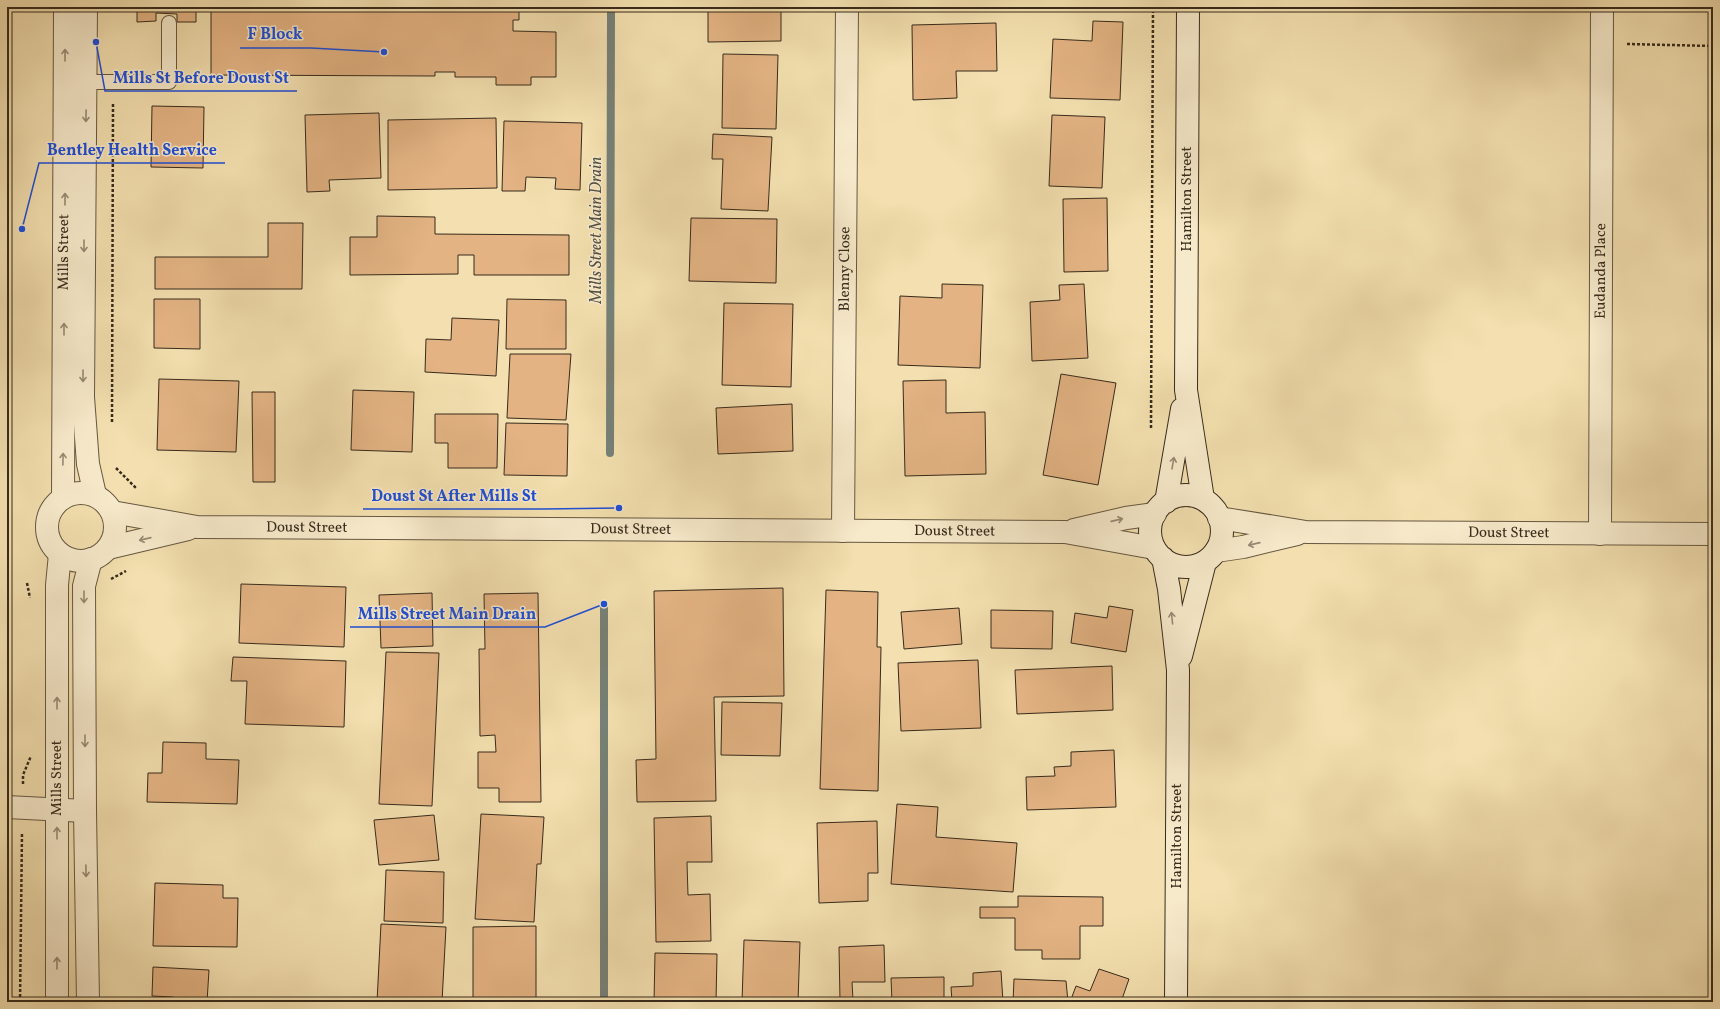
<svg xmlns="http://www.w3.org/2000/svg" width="1720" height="1009" font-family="Vollkorn,serif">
	<rect width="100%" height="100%" fill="#f3dfaf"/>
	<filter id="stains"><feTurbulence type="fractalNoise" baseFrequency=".005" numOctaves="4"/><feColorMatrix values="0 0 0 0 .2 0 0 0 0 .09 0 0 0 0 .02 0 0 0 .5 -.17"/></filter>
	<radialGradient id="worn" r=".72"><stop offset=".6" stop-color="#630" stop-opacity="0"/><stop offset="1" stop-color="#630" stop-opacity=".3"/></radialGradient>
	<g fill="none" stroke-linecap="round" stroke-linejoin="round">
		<!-- stream -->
		<path stroke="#768178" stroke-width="8" d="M610 453 611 7
			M604 604V1002"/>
	</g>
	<!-- building -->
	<path fill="#e3b383" stroke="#372b1c" d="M137 7H196V22H177V14L156 13V21L137 22Z
		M211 7H355V8L443 9V7H519V20H513V31L556 32V77H531V85H496V77H455V72H435V76L211 75Z
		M388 7H401V9H388Z
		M708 7H781V41L708 42Z
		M1093 21 1123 22 1120 100 1050 98 1053 39 1092 41Z
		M996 23 997 71H956L957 98 913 100 912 25Z
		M723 54 778 55 776 129 722 128Z
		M152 106 204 107 203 168 151 167Z
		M379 113 381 178 329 180 330 191 307 192 305 115Z
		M1052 115 1105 117 1102 188 1049 186Z
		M496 118 497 188 388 190V120Z
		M504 121 582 123 580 190 555 189 556 178 526 177 525 191H502Z
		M713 134 772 137 768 211 721 209 723 159H712Z
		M1107 198 1108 271 1064 272 1063 199Z
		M377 216 435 217V234L569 235V275H474V255H458V274L350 275V237H377Z
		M691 218 777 219 776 283 689 281Z
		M268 223H303L302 289H155V257H268Z
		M942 284 983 285 980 368 898 365 900 296 942 298Z
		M1084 284 1088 358 1032 361 1030 302 1060 300 1059 285Z
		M154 299H200V349L154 348Z
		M507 299 566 300V349H506Z
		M724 303 793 304 791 387 722 385Z
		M452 318 499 320 496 376 425 372 426 339 451 340Z
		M510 354H571L566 420 507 418Z
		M1061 374 1116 383 1098 485 1043 475Z
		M159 379 239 381 236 452 157 450Z
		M946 380V413L985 412 986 474 905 476 903 381Z
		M353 390 414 392 412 452 351 450Z
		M252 392H275V482H253Z
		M792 404 793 451 718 454 716 408Z
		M435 414H498L497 468H448V443H435Z
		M506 423 568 424 567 476 504 475Z
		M241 584 346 587 344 647 239 643Z
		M783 588 784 696 714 697 716 801 637 802 636 760 656 759 654 591Z
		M826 590 878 592 877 647H881L878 791 820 789Z
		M432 593 433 646 381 648 379 595Z
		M538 593 541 802H499V788H478V752H496L495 735 480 736 479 649H485L484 594Z
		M1109 606 1133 610 1126 652 1071 643 1075 613 1107 618Z
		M959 608 962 644 904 649 901 612Z
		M991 610 1053 611 1052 649 991 648Z
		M386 652 439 653 432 806 379 804Z
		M233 657 346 661 344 727 245 724 247 681H231Z
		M978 660 981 728 901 731 898 663Z
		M1112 666 1113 710 1017 714 1015 670Z
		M722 702 782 703 780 756 721 755Z
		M163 742 206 743V759L239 760 237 804 147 802 148 773H162Z
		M1114 750 1116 807 1027 810 1026 777 1055 776 1054 767 1071 766V752Z
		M897 804 938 807 936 837 1017 843 1013 892 891 884Z
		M481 814 544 817 541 864H537L534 922 475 919Z
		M434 815 439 860 379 865 374 820Z
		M711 816 712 862H687L688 895 710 894 711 941 656 942 654 818Z
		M877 821 878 873H868V901L819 903 817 823Z
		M386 870 444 872 443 923 384 921Z
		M155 883 223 885V898H238L237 947 153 946Z
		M1018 896 1103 897V926H1080V959H1042V950H1015V918H980V907H1018Z
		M381 924 446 927 442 1002H377Z
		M536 926V1002H473V927Z
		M744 940 800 942 798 1002H742Z
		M884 945 885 982H852L853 1000 840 1001 839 947Z
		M655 953 717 954 716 1002H654Z
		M153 967 209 970 207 1002H172L173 997 152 996Z
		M1099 969 1129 979 1121 1002H1070L1076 986 1090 991Z
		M1001 971 1003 1002H952L951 987 973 986V973Z
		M944 977V1002H892L891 978Z
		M1014 979 1066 981 1068 1002H1013Z"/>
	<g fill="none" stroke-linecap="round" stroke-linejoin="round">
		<defs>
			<path id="service" d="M78 82H169V23"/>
			<g id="minor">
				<path id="s1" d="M112 512 197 527 1065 532 1154 548"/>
				<path d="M1074 530 1126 518 1155 514"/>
				<path id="s2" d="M843 531 847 7"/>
				<path id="s3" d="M1600 534 1602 7"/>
				<path d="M108 548 188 529"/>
				<path d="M7 807 85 811"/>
			</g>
			<g id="tertiary">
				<path d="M86 7 83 397 88 464 95 495"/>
				<circle cx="81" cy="527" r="34"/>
				<path id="s4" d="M63 498 65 7"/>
				<path id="s5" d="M1219 518 1306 532 1713 534"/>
				<path d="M1216 551 1243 547 1297 534"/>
				<path d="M57 1002V585L60 554"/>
				<path d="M88 1002 85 811 84 586 91 559"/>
			</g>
			<path id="secondary" d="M1188 7 1186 390 1203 499
				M1150 531a36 36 0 1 1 72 0a36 36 0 1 1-72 0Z
				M1166 502 1182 409
				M1163 558 1169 589 1178 670 1176 1002
				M1181 656 1205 562"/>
		</defs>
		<!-- service casing -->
		<use href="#service" stroke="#665841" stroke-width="16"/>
		<!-- minor casing -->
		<use href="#minor" stroke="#665841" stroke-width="24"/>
		<!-- tertiary casing -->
		<use href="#tertiary" stroke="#665841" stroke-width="24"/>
		<!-- secondary casing -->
		<use href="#secondary" stroke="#372b1c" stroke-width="24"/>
		<!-- path -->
		<path stroke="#372b1c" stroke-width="2.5" stroke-dasharray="3 2" stroke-linecap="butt" d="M1627 44 1713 46
			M112 422 113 103
			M1151 428 1153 7
			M116 468 137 489
			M111 579 126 571
			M27 583 30 598
			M23 784V775L31 756
			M20 1002 22 833"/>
		<!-- service -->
		<use href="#service" stroke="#f7eacb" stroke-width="14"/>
		<!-- minor -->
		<use href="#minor" stroke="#f7eacb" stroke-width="22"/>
		<!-- tertiary -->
		<use href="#tertiary" stroke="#f7eacb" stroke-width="22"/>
		<!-- secondary -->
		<use href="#secondary" stroke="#f7eacb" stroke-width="22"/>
	</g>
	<!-- one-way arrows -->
	<defs><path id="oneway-shaft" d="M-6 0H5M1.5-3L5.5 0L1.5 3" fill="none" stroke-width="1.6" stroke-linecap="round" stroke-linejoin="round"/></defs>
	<g stroke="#978a74">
		<use href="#oneway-shaft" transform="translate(65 55) rotate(-90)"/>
		<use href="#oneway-shaft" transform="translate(86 116) rotate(91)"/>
		<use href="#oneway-shaft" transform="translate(65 199) rotate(-90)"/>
		<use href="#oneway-shaft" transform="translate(84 246) rotate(90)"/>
		<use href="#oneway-shaft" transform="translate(64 329) rotate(-90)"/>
		<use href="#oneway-shaft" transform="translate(83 376) rotate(90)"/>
		<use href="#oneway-shaft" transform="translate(63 459) rotate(-89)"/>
		<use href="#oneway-shaft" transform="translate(1173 463) rotate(-80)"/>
		<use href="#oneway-shaft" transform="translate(1117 520) rotate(-13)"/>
		<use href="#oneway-shaft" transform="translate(145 539) rotate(167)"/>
		<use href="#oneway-shaft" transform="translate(1254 544) rotate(167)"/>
		<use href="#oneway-shaft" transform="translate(84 597) rotate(90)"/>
		<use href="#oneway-shaft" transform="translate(1172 618) rotate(-96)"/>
		<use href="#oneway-shaft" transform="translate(57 703) rotate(-90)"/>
		<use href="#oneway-shaft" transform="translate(85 741) rotate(90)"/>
		<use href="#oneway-shaft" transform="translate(57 833) rotate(-90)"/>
		<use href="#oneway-shaft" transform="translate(86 871) rotate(89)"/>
		<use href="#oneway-shaft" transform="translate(57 963) rotate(-90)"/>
	</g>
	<g text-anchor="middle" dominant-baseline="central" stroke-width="3" stroke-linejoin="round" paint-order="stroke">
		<!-- street labels -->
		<g font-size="15" fill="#372b1c" stroke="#f7eacb">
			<text transform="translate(1187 199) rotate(-90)">Hamilton Street</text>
			<text stroke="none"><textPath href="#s4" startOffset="246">Mills Street</textPath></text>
			<text stroke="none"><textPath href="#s2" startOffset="262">Blenny Close</textPath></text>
			<text stroke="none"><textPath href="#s3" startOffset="263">Eudanda Place</textPath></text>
			<text stroke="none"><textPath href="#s1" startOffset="196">Doust Street</textPath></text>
			<text stroke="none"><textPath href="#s1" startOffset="520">Doust Street</textPath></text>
			<text stroke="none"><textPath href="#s1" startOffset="844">Doust Street</textPath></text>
			<text stroke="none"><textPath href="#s5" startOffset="291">Doust Street</textPath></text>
			<text transform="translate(57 778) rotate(-90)">Mills Street</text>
			<text transform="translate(1177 836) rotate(-90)">Hamilton Street</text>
		</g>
		<!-- water labels -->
		<g font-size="16" font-style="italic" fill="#514f42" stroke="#f7eacb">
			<text transform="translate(597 230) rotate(-90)">Mills Street Main Drain</text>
		</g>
	</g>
	<!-- callouts -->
	<path fill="none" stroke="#1d4ed8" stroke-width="1.5" d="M384 52L311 48H240M96 42L105 91H297M22 229L39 163H225M619 508L544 509H363M604 604L545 627H350"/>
	<g fill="#1d4ed8" stroke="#f7eacb" stroke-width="1.5">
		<circle cx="384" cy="52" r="4"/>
		<circle cx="96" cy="42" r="4"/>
		<circle cx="22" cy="229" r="4"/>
		<circle cx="619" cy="508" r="4"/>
		<circle cx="604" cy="604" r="4"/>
	</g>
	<g font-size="16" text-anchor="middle" font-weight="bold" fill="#1d4ed8" stroke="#f7eacb" stroke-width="3" stroke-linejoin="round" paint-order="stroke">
		<text x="275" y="39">F Block</text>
		<text x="201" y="83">Mills St Before Doust St</text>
		<text x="132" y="155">Bentley Health Service</text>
		<text x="454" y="501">Doust St After Mills St</text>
		<text x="447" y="619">Mills Street Main Drain</text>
	</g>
	<!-- margin -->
	<rect width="1720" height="1009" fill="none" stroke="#f3dfaf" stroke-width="24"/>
	<rect x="8" y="8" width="1704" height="993" fill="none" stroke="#372b1c" stroke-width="2"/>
	<rect x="12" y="12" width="1696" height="985" fill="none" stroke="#372b1c"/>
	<rect width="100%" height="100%" filter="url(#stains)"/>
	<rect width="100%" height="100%" fill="url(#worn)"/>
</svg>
